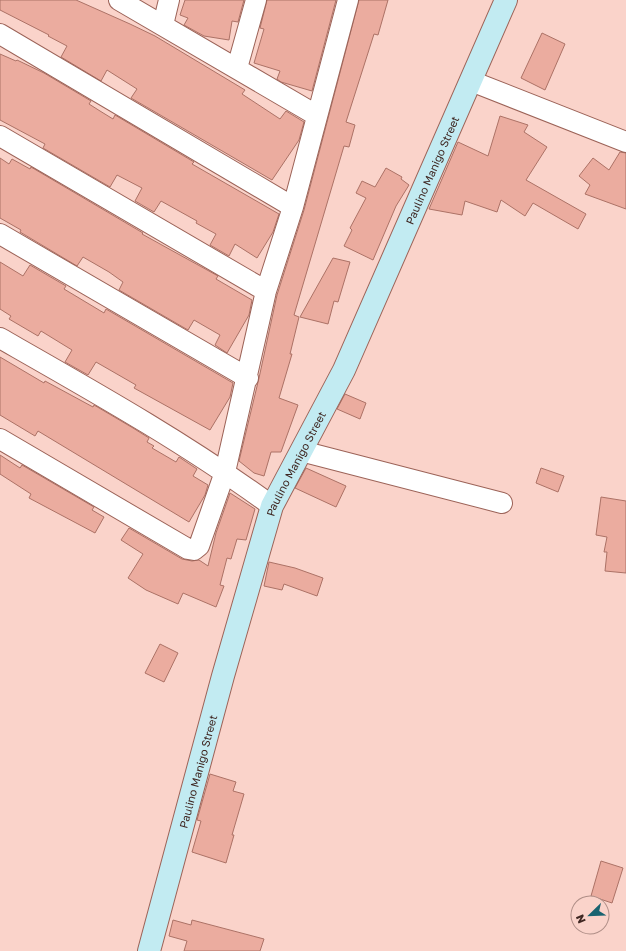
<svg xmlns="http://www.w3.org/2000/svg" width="626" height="951" font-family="'Golos Text',sans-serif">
	<rect width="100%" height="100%" fill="#fad3ca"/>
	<!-- building -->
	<path fill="#ebac9f" stroke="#ac7266" d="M0 0H76L130 24 155 36 245 90 242 94 280 119 286 111 304 122 299 140 272 180 131 98 137 89 107 70 101 81 61 57 67 46 48 36 49 35 0 10Z
		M185 0H244L238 22 232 21 229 40 204 36 184 25 188 18 180 15Z
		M267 0H336L312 91 281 82 277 79 280 71 254 63 264 29 260 28Z
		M359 0H388L378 35 374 34 346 122 355 125 349 147 344 146 294 315 299 317 290 354H292L279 398 298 405 281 452H271L264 476 254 473 239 461 259 378 277 295 304 210Z
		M542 33 565 44 545 90 521 78Z
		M0 54 16 61 17 60 44 73 91 101 89 104 100 111 113 119 115 115 194 162 192 164 279 214 273 232 257 258 235 244 229 256 210 245 216 234 196 223 197 221 161 201 154 212 135 201 142 188 117 175 110 187 43 148 45 144 0 120Z
		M500 116 528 125 524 132 547 147 526 180 586 214 578 229 533 203 525 216 501 200 497 212 465 201 462 215 429 209 458 142 488 156Z
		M620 152 626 153V209L585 194 590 185 579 176 593 158 609 170Z
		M0 158 9 164 12 159 30 169 31 167 143 233 142 234 218 276 216 279 252 300 249 315 227 353 215 345 220 335 194 320 188 330 119 290 123 282 109 272 83 257 77 266 20 232 21 230 0 218Z
		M386 168 402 177 401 179 409 185 396 206 373 260 344 246 352 230 350 228 366 198 356 193 362 181 375 187Z
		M333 258 350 262 338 302 334 301 328 324 300 317Z
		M0 262 23 276 30 265 66 286 64 289 104 313 106 309 233 383 230 397 210 430 134 388 136 385 96 362 88 375 65 362 72 350 41 331 38 336 9 319 11 316 0 309Z
		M0 357 44 383 45 381 93 407 94 405 133 428 149 438 147 442 154 446 152 448 176 462 179 457 197 469 193 476 208 485 205 495 189 522 38 431 35 436 0 415Z
		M345 394 366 403 360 419 337 409Z
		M0 455 20 468 22 465 94 507 92 510 104 517 95 533 29 498 31 494 0 474Z
		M306 468 346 486 336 507 295 488Z
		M541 468 564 476 558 492 536 483Z
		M230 493 255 509 246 540 237 539 231 559 227 558 220 585 224 586 216 607 183 593 178 604 146 590 128 578 143 554 121 540 129 528 182 559 192 561 199 560 208 566 216 533Z
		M601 497 626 501V573L605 571 607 552H604L607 537 596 535Z
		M269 562 295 568 323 578 317 596 284 584 282 590 264 586Z
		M160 644 178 653 164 682 145 673Z
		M210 774 236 782 233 791 244 794 232 835H234L226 863 192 852 201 821 197 820Z
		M601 861 623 868 612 903 591 896Z
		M173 920 191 925 192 920 264 939 260 951H184L187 941 169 936Z"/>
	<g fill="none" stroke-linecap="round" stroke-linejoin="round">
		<defs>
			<path id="street" d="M119 0 316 115
				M163 25 169 0
				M0 34 293 207
				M237 68 256 0
				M471 81 626 142
				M0 136 266 291
				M0 234 248 378
				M0 338C93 391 186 443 272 506
				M0 439 188 549 194 550 199 546 225 472 266 291 293 207 348 0
				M301 451 502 503"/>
			<g id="secondary">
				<path id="s1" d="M149 951 223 676 272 506 344 370 506 0"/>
			</g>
		</defs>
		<!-- street casing -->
		<use href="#street" stroke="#9c6358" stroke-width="22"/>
		<!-- secondary casing -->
		<use href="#secondary" stroke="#9c6358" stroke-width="24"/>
		<!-- street -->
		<use href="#street" stroke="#fff" stroke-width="20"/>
		<!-- secondary -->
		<use href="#secondary" stroke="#c2ebf2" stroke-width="22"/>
	</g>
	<g text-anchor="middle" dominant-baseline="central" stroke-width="3.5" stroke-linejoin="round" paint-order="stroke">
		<!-- street labels -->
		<g font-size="11" fill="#3f2722" stroke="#fad3ca">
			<text stroke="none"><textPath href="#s1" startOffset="834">Paulino Manigo Street</textPath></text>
			<text stroke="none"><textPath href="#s1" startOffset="510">Paulino Manigo Street</textPath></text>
			<text stroke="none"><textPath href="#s1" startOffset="186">Paulino Manigo Street</textPath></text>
		</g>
	</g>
	<!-- north arrow -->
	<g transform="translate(590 915) rotate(247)"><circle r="19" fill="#fad3ca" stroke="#af8e87"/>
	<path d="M0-3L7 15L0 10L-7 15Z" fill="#196370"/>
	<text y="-6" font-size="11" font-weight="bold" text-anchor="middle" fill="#3f2722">N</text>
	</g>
</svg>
